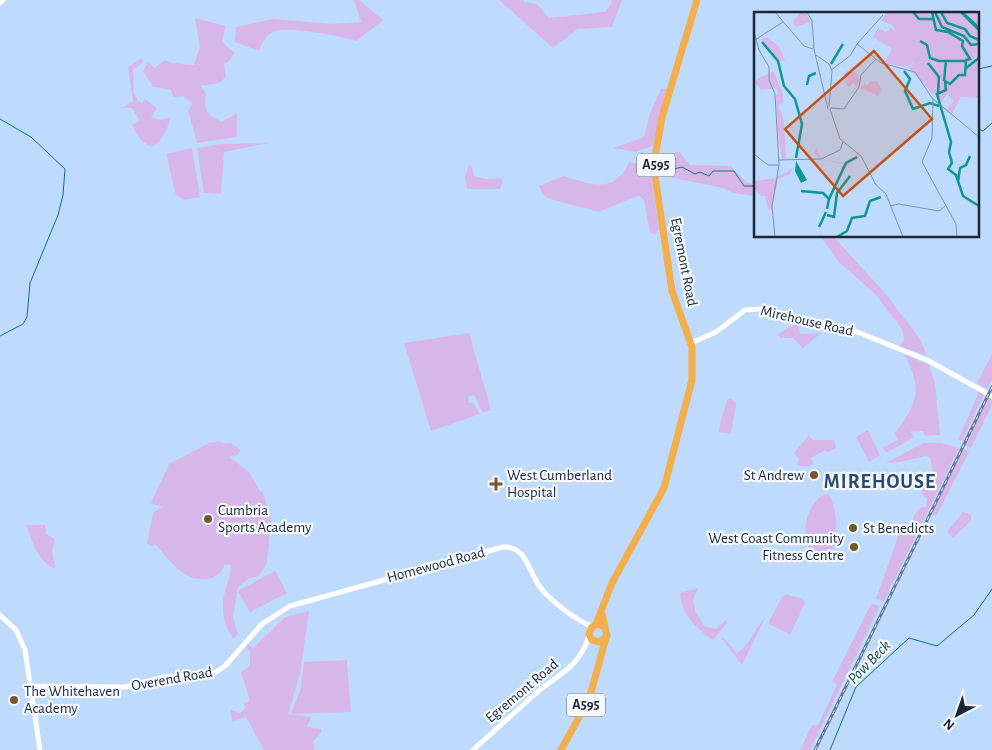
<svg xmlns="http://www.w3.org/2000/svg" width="992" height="750" font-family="'Alegreya Sans',sans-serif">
	<rect width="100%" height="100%" fill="#bedbfe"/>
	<!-- green -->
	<path fill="#d7b7ea" d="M354 0H359L383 20 357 41C344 36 287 26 275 31 266 35 262 42 259 51L235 42 236 27 273 19 333 24 361 22Z
		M499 0H524V2L537 4 549 18 605 12 612 3 611 0H622L612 27 578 29 553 48Z
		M195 18 226 26 222 42 235 53 228 62 224 63 226 77 219 83 201 86 206 94C204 111 206 114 222 122L237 113V137L197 143 188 110 193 104 183 96 174 97 170 89 153 87 143 71 148 62 155 68 165 60 172 63 194 65 200 47Z
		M141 58 144 61 133 70 134 93 138 101 142 103 145 99 157 108 151 117 160 120 171 117C167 129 163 142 151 147 143 143 136 134 132 125L140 121 132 108H122L133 101 128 67Z
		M661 89H666L653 146 635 152 613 148 644 137 649 116Z
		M268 143 224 152 221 194 204 193 197 148 220 144Z
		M192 148 200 197 184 200 176 195 166 154Z
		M679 152 690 165 731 166 746 182 756 184V196L733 193 723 188 658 175 659 155Z
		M629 162 650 168 659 230 655 235 650 232 644 200 639 195 599 212 547 198 542 194 539 186 564 176C590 184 615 195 629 162Z
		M469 164 472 167 474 176 486 179 500 178 503 181 500 189H467L465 177Z
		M820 236H833L885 293 920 339 927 356 900 346 904 339 902 329 876 295 839 262Z
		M795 324 799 325 800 334 821 333 803 348 793 338H780L778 334Z
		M469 333 491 410 483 413 474 395 468 397 469 403H473L480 414 431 431 404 343Z
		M904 354 929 365 935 383 940 435 925 436 923 431H911L913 438 886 453 883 447 898 440 895 433C918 402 923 390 904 354Z
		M992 354V379L987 389 977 383Z
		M979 392 984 394 962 441 958 440Z
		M989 397 992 400V405L971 448 965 445Z
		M730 398 736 403 731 434 718 432 727 400Z
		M868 430 880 455 869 462 856 437Z
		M809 435 813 440H834L836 448 828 452 825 450 811 458 813 464 806 467 797 465 799 459 794 453Z
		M218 441 225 444 231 443 241 450 237 455 229 457 249 472 260 491 263 492 274 529 270 530 267 563 259 576 248 579 238 587 233 617 238 634 233 639C222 621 220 607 226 587 229 579 232 571 230 564L225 565C221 573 216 578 207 579 183 582 170 560 155 544L152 547 147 544 153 513 162 507 151 503 169 464 209 443Z
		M923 443H941L959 448 884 601 876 599 900 531 909 534C913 522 912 509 926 506L927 499 921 493 924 480 933 472 930 458 926 456 900 462 886 463Z
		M963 449 969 452 965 460 936 516 931 514Z
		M824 494 829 495 831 498C839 521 838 537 829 559L826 560C796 553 801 509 824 494Z
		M963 512 971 515V521L953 538 947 532Z
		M26 525H45L46 534 55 539 52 552 56 567 53 568C37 560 32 540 26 525Z
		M275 571 287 593 250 612 238 591Z
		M698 588 693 600 696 613 705 627 715 629 726 620 728 622 713 640C696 628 681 614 680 593Z
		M786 594 802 599 805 603 790 635 768 623 782 597Z
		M871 604 880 606 810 750H800L812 725H818L837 685 832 682Z
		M309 611 300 674 288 714 311 717 307 727 321 729V732L313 742 315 750H264L246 717 232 722 231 710 240 713 246 708 243 703 250 701 241 672 250 666V651L246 647 249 645 253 648 285 617Z
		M765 618 742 665 722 639 723 637 737 653C750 645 754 629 765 618Z
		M347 660 351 712 291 714 301 688 304 662Z"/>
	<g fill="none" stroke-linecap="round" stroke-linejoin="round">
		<!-- stream -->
		<path stroke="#107478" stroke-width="1" d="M978 69 992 66
			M0 119 31 137 65 169 63 195 58 215 30 283 27 317 23 324 0 336
			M978 129 983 131 992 123
			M666 171 682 167 695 174 700 172 709 176 713 171H734L744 186H756
			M830 750 856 687 909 638 937 646 974 615 992 589"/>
		<!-- secondary -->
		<path stroke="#fff" stroke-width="5" d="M0 3 3 0
			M691 343 716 332 745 310 762 309 850 329 929 361 992 396
			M0 615 16 630 25 650 40 750
			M31 686 125 687 165 677 216 672 225 666 262 624 290 606 503 547C527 546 528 571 540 587 549 599 578 623 593 626
			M473 750C493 732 513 714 533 696 557 674 578 670 589 636"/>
		<!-- highway -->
		<path stroke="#f3af4d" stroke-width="7" d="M602 614 607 636 600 642 592 640 589 634 592 627 597 624 605 627
			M596 624 612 583 664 488 692 380V347L672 291 655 176 656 151 662 117 697 0
			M561 750 589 699 606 638"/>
		<defs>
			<path id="rail" d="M815 750 992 387"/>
		</defs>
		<!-- rail casing -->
		<use href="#rail" stroke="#657a93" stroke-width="3"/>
		<!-- rail -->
		<use href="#rail" stroke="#f5f9fe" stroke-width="1" stroke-dasharray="4" stroke-linecap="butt"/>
	</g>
	<!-- markers -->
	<g fill="#76562c" stroke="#f5f9fe" stroke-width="2">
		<circle cx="814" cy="475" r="5"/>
		<path d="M493.5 476.5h5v5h5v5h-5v5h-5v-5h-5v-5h5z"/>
		<circle cx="208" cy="519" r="5"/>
		<circle cx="853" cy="528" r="5"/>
		<circle cx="854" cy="547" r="5"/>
		<circle cx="14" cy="700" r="5"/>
	</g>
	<g text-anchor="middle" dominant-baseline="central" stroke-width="4.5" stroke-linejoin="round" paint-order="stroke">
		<!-- shield labels -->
		<g fill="#f5f9fe" stroke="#5a6572" stroke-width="1">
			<rect x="637" y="153.5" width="38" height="23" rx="4"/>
			<rect x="567" y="693.5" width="38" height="23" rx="4"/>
		</g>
		<g font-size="14" font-weight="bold" fill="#182636">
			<text x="656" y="165">A595</text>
			<text x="586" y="705">A595</text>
		</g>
		<!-- street labels -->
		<g font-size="15" fill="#182636" stroke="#f5f9fe">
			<text transform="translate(684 262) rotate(79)">Egremont Road</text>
			<text transform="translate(807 321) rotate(13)">Mirehouse Road</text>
			<text transform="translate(436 565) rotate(-15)">Homewood Road</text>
			<text transform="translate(172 679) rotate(-10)">Overend Road</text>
			<text transform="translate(522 691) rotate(-40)">Egremont Road</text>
		</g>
		<!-- poi labels -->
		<g font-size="15" fill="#182636" stroke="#f5f9fe" text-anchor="start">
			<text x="507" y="475">West Cumberland<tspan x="507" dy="17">Hospital</tspan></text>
			<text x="804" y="475" text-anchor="end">St Andrew</text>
			<text x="218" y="510">Cumbria<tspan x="218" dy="17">Sports Academy</tspan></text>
			<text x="863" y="528">St Benedicts</text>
			<text x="844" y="538" text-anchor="end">West Coast Community<tspan x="844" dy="17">Fitness Centre</tspan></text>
			<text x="24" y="691">The Whitehaven<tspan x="24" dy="17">Academy</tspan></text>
		</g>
		<!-- water labels -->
		<g font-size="16" font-style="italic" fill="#164947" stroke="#f5f9fe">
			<text transform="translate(869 662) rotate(-46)">Pow Beck</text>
		</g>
		<!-- district labels -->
		<g font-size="20" font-weight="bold" letter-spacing="1" fill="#2a4a6e" stroke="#f5f9fe">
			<text x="880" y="482">MIREHOUSE</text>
		</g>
	</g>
	<!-- overview -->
	<g transform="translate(754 12)">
		<rect width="225" height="225" fill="#bedbfe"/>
		<path d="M47 0H52L56 10 42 15 38 10ZM134 0H225V43L217 48 225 44V86L207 85 198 102 192 99 196 94 190 87 197 93 200 89 194 83 196 79 187 90 154 56 161 50 151 55 130 51 138 37 119 25 124 16 132 20 137 16 142 20 138 13 126 8ZM12 25 25 34 31 49H25L10 33 8 27ZM19 59 29 81V91L24 93 30 109 32 147 28 148 24 122 22 84 25 82 22 76 7 78 0 69ZM93 59 102 61 106 68 103 76 99 71 95 75 91 70 94 67 90 63ZM107 68 110 69 113 74 115 70 123 69 127 78 124 84 106 76 111 72ZM63 135 65 143 71 148 91 151 105 142V146L92 151 101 162 93 154 86 165 89 152 69 148 64 145 60 141ZM39 156 36 162 24 167 18 198H14L11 184H7L0 176V169L22 166Z" fill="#d7b7ea"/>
		<path d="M42 149 53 168 47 171 41 159Z" fill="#0d9694"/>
		<path fill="none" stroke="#0d9694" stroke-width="2.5" d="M159 0 165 7H180M178 0 182 18 194 20 209 29 208 34 216 47 212 48 211 63H205L196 72 191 69 192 78 183 82 197 130 195 140 198 151 194 157 202 163 209 184 225 194M181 0 188 15 210 24 217 33 225 32M187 0 193 11 211 17 216 24 225 28M207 0 225 18M210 2 225 16M166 29 173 33 176 46 185 49H212M8 30 24 49 30 74 41 87 48 112 42 146M174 51 185 65 184 81M77 52 89 32M212 56 225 46M150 59 156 67 151 79 159 97 176 91 185 94M190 69 192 49M53 73 55 64 62 61M204 170 206 156 212 153 216 144M47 179 69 181 75 187 73 197M75 187 92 151 103 145M73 203 80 205 83 181 96 164M65 215 72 200M83 225 93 219 98 206 111 204 116 189 127 185"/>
		<path fill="none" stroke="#7c93ae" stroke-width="1" d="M21 0 50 34 59 37M53 0 58 9 60 35M0 20 5 38 15 55V68L21 82 25 153 18 194 21 225M1 28 29 10M103 32 129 3M59 33 74 97M62 43 75 52 78 59 75 95M0 47 1 30M77 58 96 44 103 32 127 51 161 60 178 86 225 125M179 87 178 126 168 150 202 212 203 225M76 96 90 97 105 75 107 63 122 47M76 97 86 127 107 144 122 173M0 142 14 153H25M24 148 67 147 86 138 89 130M120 171 132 182 149 225M136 194 145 192 185 199 191 194"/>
		<path fill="#c95112" fill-opacity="0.15" stroke="#c95112" stroke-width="2.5" d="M120 39 178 107 89 184 31 117Z"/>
		<rect width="225" height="225" fill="none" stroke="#182636" stroke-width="2.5"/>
	</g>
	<!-- north arrow -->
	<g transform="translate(957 715) rotate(221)" stroke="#f5f9fe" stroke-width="4" paint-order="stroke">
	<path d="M0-4L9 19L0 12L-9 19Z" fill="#182636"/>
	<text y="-8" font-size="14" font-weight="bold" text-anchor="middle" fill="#182636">N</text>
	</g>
</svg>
